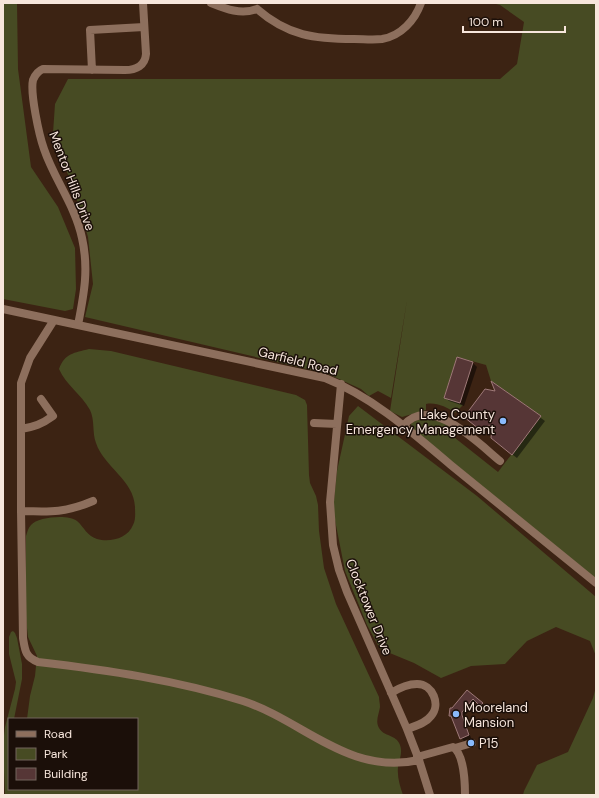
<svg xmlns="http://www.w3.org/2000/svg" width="599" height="798" font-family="'DM Sans',sans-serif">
	<rect width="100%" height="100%" fill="#3c2313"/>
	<!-- green -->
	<path fill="#474b23" d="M3 3H17L18 69 31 167 58 207 75 248 76 289 73 309 65 311 3 299Z
		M492 3H596V579L412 429 411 424 412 422C429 416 439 420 454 428L450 434 498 472 541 416 491 381 486 365 457 357 444 397 463 405 455 413C447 407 436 402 426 404V410L402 417 390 411 407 300 391 398 378 391 369 396 361 389 328 374 85 317 93 284 88 237 71 180 61 161 53 133 55 104 68 79H500L517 64 524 22 500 5Z
		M89 349 111 351 296 395 305 400 307 405 309 475 310 483 316 496 318 505 319 531 324 568 336 604 379 697C379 700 380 704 380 707 379 714 375 721 379 728 384 737 396 734 400 745 403 753 399 760 398 767 397 777 400 786 403 795H5L3 744 5 727 15 689 16 682 9 654V637L11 632 13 631 15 633 17 638 22 664V679L14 719H9V789H137V719H27L30 696 35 676 37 656 28 637 26 619V536C27 533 28 528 31 525 38 517 68 514 77 521 84 527 87 536 97 539 110 543 128 538 133 525 136 520 135 512 135 507 134 480 104 467 96 443 92 433 95 420 90 410 81 394 66 385 59 369 65 353 74 353 89 349Z
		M358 406 477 496 596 597V656L590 641 556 627 527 641 505 664 471 666 441 678 414 663 380 649 367 625 345 571 333 510 337 471 349 416Z
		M596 687V795H523L524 791 537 765 568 752 593 698Z"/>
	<!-- shadow -->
	<path fill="#0007" d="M473 363 477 367 464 406 449 401 445 397Z
		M493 383 545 421 517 458 496 442 492 430 484 432 469 421 496 392Z
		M467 692 485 706 484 708 476 702 465 715 464 719 471 738 464 741 461 738 453 718 450 715 453 709Z"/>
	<!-- building -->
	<path fill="#563636" stroke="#9e7978" d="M457 357 473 362 460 403 444 398Z
		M491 381 541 416 512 455 491 438 492 425 479 429 464 417 485 389 495 391Z
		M467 690 483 703 480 706 473 699 462 712V715L469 735 460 739 451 716H449L450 708H452Z"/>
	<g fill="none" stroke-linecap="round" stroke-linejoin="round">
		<!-- minor -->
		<path stroke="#8d6f5d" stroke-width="8" d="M211 3C226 9 241 15 257 9
			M257 9C288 36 315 39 354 39 363 39 373 40 382 39 401 36 415 20 421 3
			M92 70 90 30 144 27
			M3 309 325 378C373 397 413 433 452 466 500 505 548 544 596 583
			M54 320 30 358 21 383V511L23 638C25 650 25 657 38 662 107 670 176 680 243 701 304 721 349 776 419 760
			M78 325C84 294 89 269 82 238 75 205 54 179 44 149 39 135 30 93 33 80 35 75 38 71 43 69L125 70C136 70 145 66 146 54L143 3
			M341 384 330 502 333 545 339 570 347 592 407 729 419 760 430 795
			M314 423 337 424
			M403 426C430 393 478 443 500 461
			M21 429C34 427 42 424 53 416L41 399
			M21 511C50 512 65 513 93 501
			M391 693C399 688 407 684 417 684 433 684 441 705 431 716 425 724 415 726 407 729
			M455 748 472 743
			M417 757 453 747C464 754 465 783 465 795"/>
	</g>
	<!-- markers -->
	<g fill="#89bafc" stroke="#1b0f09" stroke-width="1.5">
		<circle cx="503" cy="421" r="4"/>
		<circle cx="456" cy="714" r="4"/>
		<circle cx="471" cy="743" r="4"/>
	</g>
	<g text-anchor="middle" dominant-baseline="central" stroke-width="3" stroke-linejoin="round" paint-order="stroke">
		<!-- street labels -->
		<g font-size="13" fill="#f7e6dc" stroke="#1b0f09">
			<text transform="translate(72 181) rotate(69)">Mentor Hills Drive</text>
			<text transform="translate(298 361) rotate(14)">Garfield Road</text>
			<text transform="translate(369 607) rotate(68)">Clocktower Drive</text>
		</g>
		<!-- poi labels -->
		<g font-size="13" fill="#f7e6dc" stroke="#1b0f09" text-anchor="start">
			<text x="495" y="414" text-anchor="end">Lake County<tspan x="495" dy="15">Emergency Management</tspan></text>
			<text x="464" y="707">Mooreland<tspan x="464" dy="15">Mansion</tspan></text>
			<text x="479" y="743">P15</text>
		</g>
	</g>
	<!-- border -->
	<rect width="599" height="798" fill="none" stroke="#f7e6dc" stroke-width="8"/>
	<!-- legend -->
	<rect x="8" y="718" width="130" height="72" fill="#1b0f09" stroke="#73655d"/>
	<rect x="16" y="731" width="20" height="6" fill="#8d6f5d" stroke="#73655d"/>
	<text x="44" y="738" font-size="12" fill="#f7e6dc">Road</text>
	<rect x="16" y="748" width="20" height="12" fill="#474b23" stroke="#73655d"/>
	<text x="44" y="758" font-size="12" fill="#f7e6dc">Park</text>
	<rect x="16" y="768" width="20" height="12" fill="#563636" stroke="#73655d"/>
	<text x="44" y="778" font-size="12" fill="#f7e6dc">Building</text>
	<!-- scale -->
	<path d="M463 26v6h102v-6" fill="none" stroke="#f7e6dc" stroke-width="2"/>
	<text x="469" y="26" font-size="12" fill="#f7e6dc" stroke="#1b0f09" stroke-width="3" paint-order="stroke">100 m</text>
</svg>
